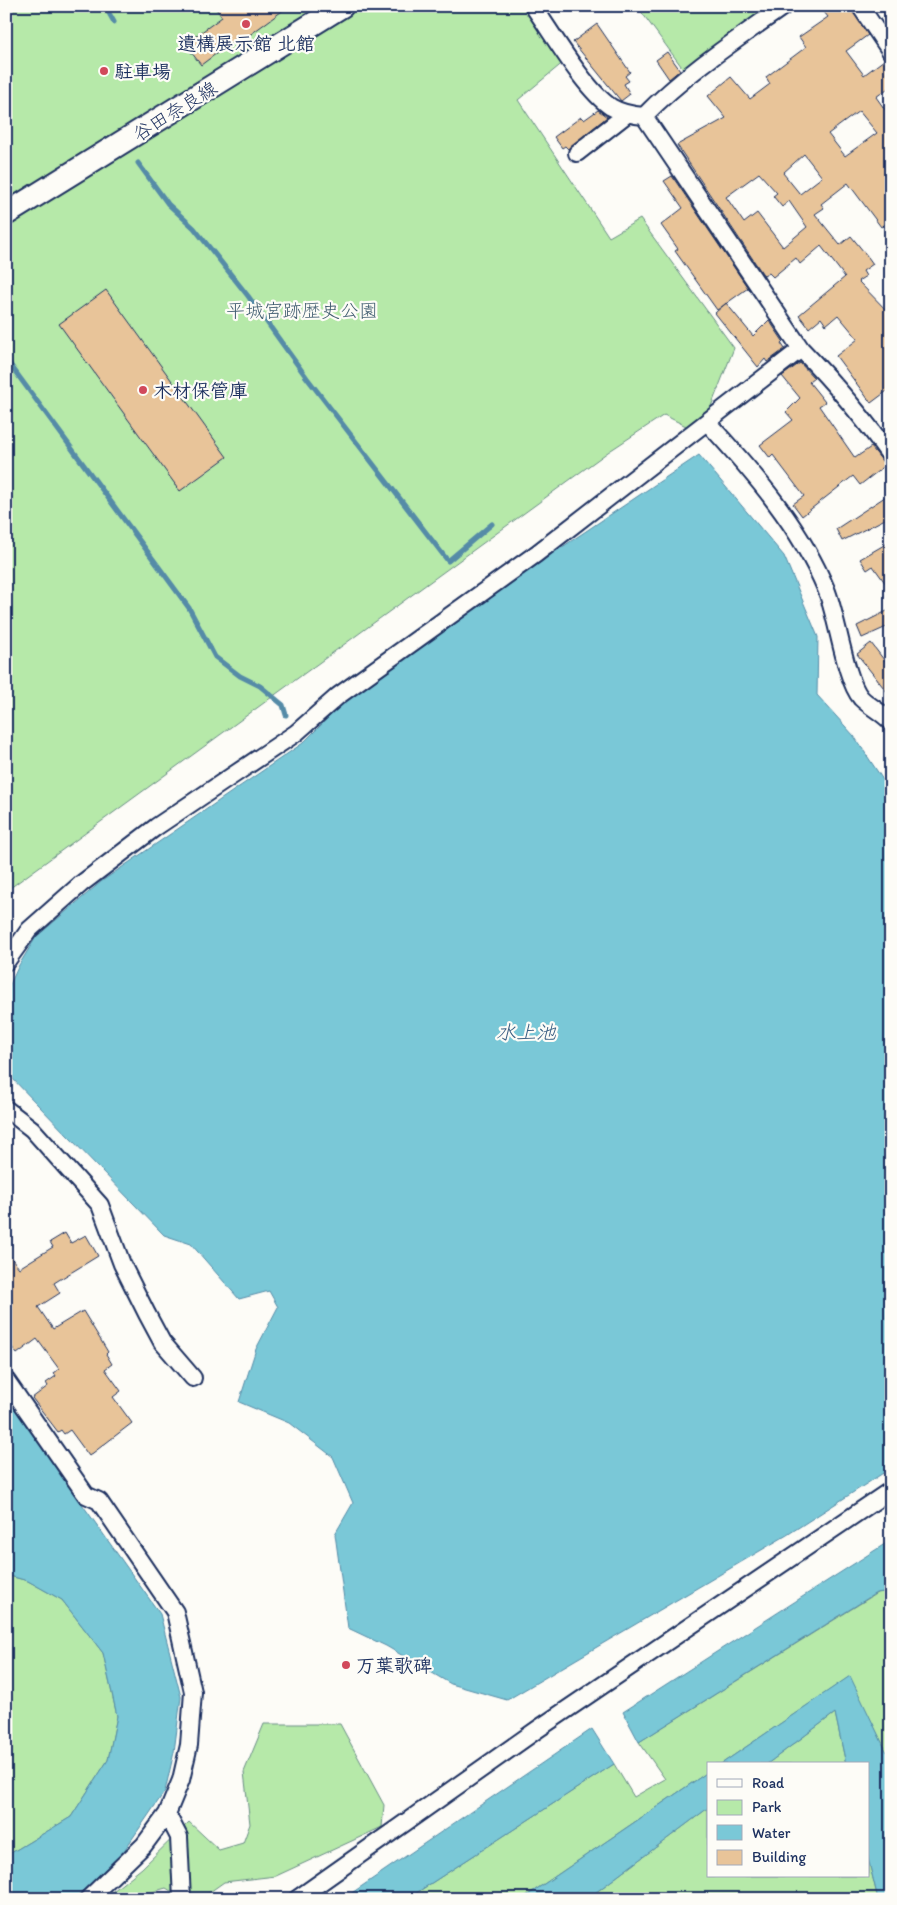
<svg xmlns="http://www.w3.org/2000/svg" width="897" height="1905" font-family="Itim,'Klee One',sans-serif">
	<rect width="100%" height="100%" fill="#fdfcf7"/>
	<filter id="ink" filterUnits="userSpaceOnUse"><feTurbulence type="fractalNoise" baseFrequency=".02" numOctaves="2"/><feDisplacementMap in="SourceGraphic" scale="10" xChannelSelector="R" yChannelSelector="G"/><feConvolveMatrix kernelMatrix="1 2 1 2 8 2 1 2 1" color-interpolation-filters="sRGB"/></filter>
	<g filter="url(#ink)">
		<!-- green -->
		<path fill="#b6e9a9" stroke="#688c84" d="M6 6H528L565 61 518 100 609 237 640 219 734 348 708 414 690 428 664 415 608 452 6 891Z
			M637 6H773L684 70Z
			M6 1575 28 1581 62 1600 103 1653 117 1716 108 1760 71 1817 6 1856Z
			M891 1591V1761L849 1677 721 1764H708V1772L522 1899H407L614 1764 634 1797 665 1779 639 1742 877 1593Z
			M835 1713 846 1764H767Z
			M264 1724H340L384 1805 382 1827 276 1876 224 1882 200 1899H184L166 1888 128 1899H103L142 1868 189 1822 219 1850 243 1843 250 1824 244 1772Z
			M708 1808V1876H868V1858L878 1899H587Z"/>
		<!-- water -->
		<path fill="#7ac8d7" stroke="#548ba7" d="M699 455 784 556 818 637 817 695 854 736 891 792V1468L787 1535 507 1700 451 1684 386 1646 348 1628 335 1534 353 1503 333 1457 289 1423 239 1402 256 1349 278 1307 269 1291 239 1299 191 1244 164 1235 7 1073 6 993 19 965 36 937 102 881 303 743 342 704 543 560Z
			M6 1397 160 1614 181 1697 174 1752 165 1791 119 1858 73 1899H6V1856L71 1817 108 1760 117 1716 103 1653 62 1600 28 1581 6 1575Z
			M891 1540V1591L876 1593 639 1742 623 1712Z
			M850 1676 891 1761V1899H878L868 1858V1764H846L835 1713 767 1764H721Z
			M592 1729 614 1764 407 1899H343Z
			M708 1772V1808L587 1899H522Z"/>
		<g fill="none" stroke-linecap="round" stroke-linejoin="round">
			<!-- stream -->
			<path stroke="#548ba7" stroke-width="5" d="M105 6 114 22
				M138 163 168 204 194 228 248 296 307 378 448 561 492 524
				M6 359 189 608 215 657 240 676 260 686 283 705 286 715"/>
		</g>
		<!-- building -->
		<path fill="#e8c499" stroke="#1b2f5e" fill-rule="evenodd" d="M214 6H289L240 42 237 38 201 65 185 44 222 17Z
			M832 6H850L868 35 846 51 864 75 884 60 891 69V86L876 97 891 118V152L885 156 891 164V220L881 227 848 183 821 204 824 208 815 214 840 245 851 236 868 257 873 264 863 271 866 276 858 281 891 315V388L871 403 836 356 858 339 838 315 826 325 821 318 809 328 799 315 845 277 821 246 800 264 796 258 773 277 769 273 764 276 677 145 726 118 708 96 731 77 750 99 770 84 766 77 806 47 799 37 828 17 824 12ZM859 111 877 133 845 156 828 134ZM804 154 822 177 800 194 783 173ZM759 173 777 193 773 196 782 207 789 201 807 227 783 247 757 213 744 223 726 197Z
			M597 24 630 72 625 76 629 81 624 84 630 94 621 101 573 42Z
			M667 52 680 70 669 79 656 60Z
			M598 110 607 117 568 149 565 146 562 148 554 137 581 117 584 120Z
			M672 176 748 288 717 310 675 251 678 249 661 225 683 208 664 181Z
			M106 290 227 457 180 491 59 324Z
			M726 303 753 336 769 320 783 341 781 343 785 349 767 362 765 359 758 367 715 313Z
			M800 363 814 378 809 382 825 402 819 406 855 458 871 447 886 465 860 485 853 476 802 516 793 504 804 496 773 455 770 458 760 445 793 420 786 412 800 398 782 376Z
			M891 493V516L842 541 836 529Z
			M891 541V591L873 566 867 570 860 559Z
			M891 609V625L862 638 857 626Z
			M871 643 891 669V697L857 654Z
			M65 1233 71 1243 86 1235 98 1256 54 1283 60 1293 38 1307 53 1329 83 1311 108 1352 106 1354 112 1364 105 1369 121 1391 113 1397 132 1423 89 1456 70 1430 64 1434 61 1430 58 1432 32 1398 48 1386 46 1383 56 1376 54 1373 59 1369 37 1339 17 1354 6 1339V1251L19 1268 53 1247 50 1242Z"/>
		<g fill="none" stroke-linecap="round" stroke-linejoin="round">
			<defs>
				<path id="street" d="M533 6C552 33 585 90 611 107 621 113 632 115 644 116L801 349C834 383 864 418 891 457
					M860 6 891 52
					M644 116C685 74 736 40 784 6
					M577 153 627 114
					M707 422C753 472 800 526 826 589 837 615 845 680 861 698 870 707 882 712 891 722
					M6 962 29 930 81 884 156 827 296 733 338 696 536 554 801 349
					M6 1109 32 1129 100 1205 122 1264 147 1314 162 1342 193 1378
					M6 1380 86 1495 99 1501 175 1612 193 1692 189 1745 181 1780 167 1814 144 1845 88 1899
					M167 1814 179 1837 182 1899
					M297 1899 538 1729 891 1490"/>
				<path id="secondary" d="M6 214 342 6"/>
			</defs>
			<!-- street casing -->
			<use href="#street" stroke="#1b2f5e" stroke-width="20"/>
			<!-- secondary casing -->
			<use href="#secondary" stroke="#1b2f5e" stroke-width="26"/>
			<!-- street -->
			<use href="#street" stroke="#fdfcf7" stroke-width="16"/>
			<!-- secondary -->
			<use href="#secondary" stroke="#fdfcf7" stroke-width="22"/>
		</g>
	</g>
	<!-- markers -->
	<g fill="#d1495b" stroke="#fdfcf7" stroke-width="2">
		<circle cx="246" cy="24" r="5"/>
		<circle cx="104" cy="71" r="5"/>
		<circle cx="143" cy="390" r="5"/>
		<circle cx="346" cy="1665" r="5"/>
	</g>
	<g text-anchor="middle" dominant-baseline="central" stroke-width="4.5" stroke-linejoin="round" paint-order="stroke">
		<!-- poi labels -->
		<g font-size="19" font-weight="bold" fill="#1b2f5e" stroke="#fdfcf7" text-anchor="start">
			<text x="246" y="43" text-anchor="middle">遺構展示館 北館</text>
			<text x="114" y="71">駐車場</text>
			<text x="153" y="390">木材保管庫</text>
			<text x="356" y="1665">万葉歌碑</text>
		</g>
		<!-- street labels -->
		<g font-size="19" fill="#1b2f5e" stroke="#fdfcf7">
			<text transform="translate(175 111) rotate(-32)">谷田奈良線</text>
		</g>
		<!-- park labels -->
		<g font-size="19" fill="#425e71" stroke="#fdfcf7">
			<text x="302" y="310">平城宮跡歴史公園</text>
		</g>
		<!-- water labels -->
		<g font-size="20" font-style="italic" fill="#385d82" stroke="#fdfcf7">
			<text x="526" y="1032">水上池</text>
		</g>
	</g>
	<!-- margin -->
	<rect width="897" height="1905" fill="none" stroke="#fdfcf7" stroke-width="25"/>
	<rect x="12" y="12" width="872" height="1880" fill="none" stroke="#1b2f5e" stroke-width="2" filter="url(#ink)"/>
	<!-- legend -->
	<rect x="707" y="1762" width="162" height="115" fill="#fdfcf7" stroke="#a3aaba"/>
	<rect x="717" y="1779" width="25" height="8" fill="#fdfcf7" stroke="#a3aaba"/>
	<text x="752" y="1788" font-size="15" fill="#1b2f5e">Road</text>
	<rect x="717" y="1800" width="25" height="15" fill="#b6e9a9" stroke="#a3aaba"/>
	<text x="752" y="1812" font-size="15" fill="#1b2f5e">Park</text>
	<rect x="717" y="1825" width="25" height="15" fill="#7ac8d7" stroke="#a3aaba"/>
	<text x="752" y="1838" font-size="15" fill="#1b2f5e">Water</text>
	<rect x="717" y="1850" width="25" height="15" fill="#e8c499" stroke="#a3aaba"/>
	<text x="752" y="1862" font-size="15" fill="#1b2f5e">Building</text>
</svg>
